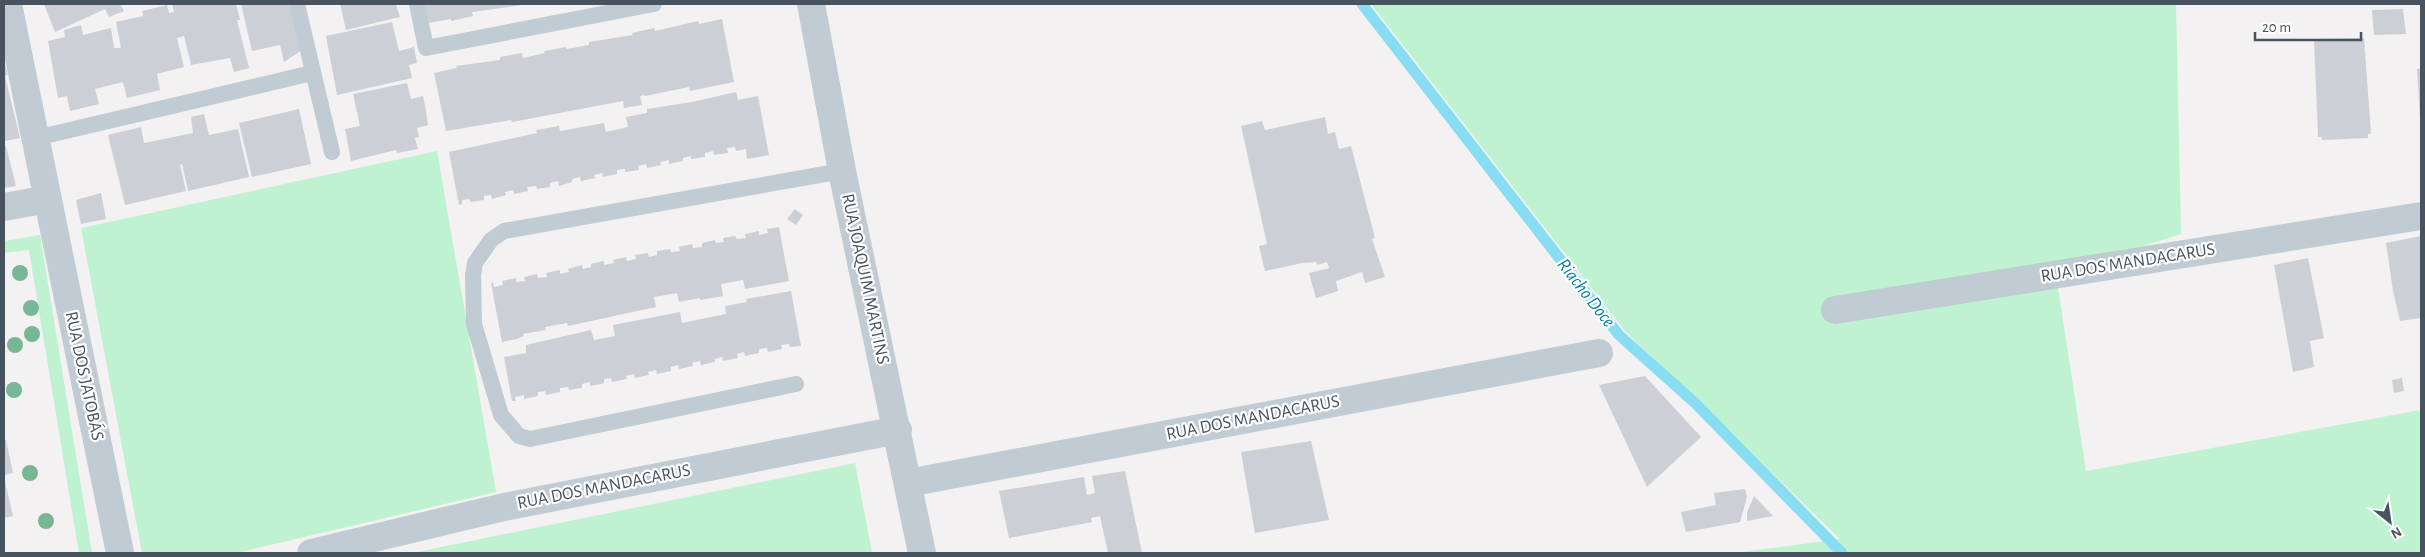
<svg xmlns="http://www.w3.org/2000/svg" width="2425" height="557" font-family="'Alegreya Sans',sans-serif">
	<rect width="100%" height="100%" fill="#f3f1f1"/>
	<!-- green -->
	<path fill="#bef2d1" d="M1371 4H2176L2181 234 2056 274 2086 471 2421 410V553H1734L1840 539 1625 331Z
		M437 151 496 492 236 553H142L81 228Z
		M40 235 92 553H79L29 250 4 253V241Z
		M855 463 872 553H412Z"/>
	<g fill="none" stroke-linecap="round" stroke-linejoin="round">
		<!-- stream -->
		<path stroke="#88ddf2" stroke-width="11" d="M1362 4 1619 335 1695 403 1842 553"/>
	</g>
	<!-- building -->
	<path fill="#ccd0d6" d="M44 4H120L124 11 109 17 105 9 55 32Z
		M172 4H236L240 20H237L249 68 234 72 230 58 191 65 184 36 177 38 184 67 157 74 160 90 127 98 123 82 95 89 99 104 70 111 67 96 58 98 48 41 65 37 64 30 81 25 83 35 111 28 114 48H121L116 22 143 16 142 11 167 5 169 13 174 12Z
		M241 4H292L302 50 284 62 280 45 252 51Z
		M340 4H396L400 17 346 30Z
		M425 4H522V5L472 12 473 16 451 21V19L428 23Z
		M2403 9 2406 34 2374 35 2372 10Z
		M722 19 734 82 690 91 689 87 645 96 644 95 640 96 642 105 624 108 623 101 512 122 511 120 446 131 434 73 457 68 456 66 500 60V57L522 53 523 58 545 53 544 51 566 47 567 49 589 45V42L633 35 632 33 654 28 655 31 698 21 699 24Z
		M392 22 399 51 414 47 417 63 409 65 412 78 337 95 326 36Z
		M2364 38 2371 134H2368V138L2322 140V137H2318L2314 39Z
		M4 61 8 75 5 76 20 138 5 141 4 145Z
		M2421 68V118H2420L2417 69Z
		M407 83 411 99 423 96 426 111 428 125 417 128 419 137 415 138 418 149 397 153 396 150 351 161 345 129 360 126 353 94Z
		M736 92 738 100 758 96 769 155 747 159 746 149 736 151 735 147 727 148 728 153 714 155 713 151 705 153V157L691 159V156L683 158V161L669 164V160L660 162 661 165 647 168 646 164 638 166 639 170 625 172V169L617 170V174L603 177 602 173 594 175 595 178 581 181 580 177 572 179V182L559 186 558 181 550 183V187L537 189 536 186 527 187 528 191 514 194 513 190 505 192 506 195 492 199 491 195 484 196V200L470 202V199L462 200V204L459 205 449 152 537 133 536 130 559 126 560 131 604 123 606 132 628 127 626 117 647 113V109L692 102Z
		M299 109 311 164 252 177 239 123Z
		M204 114 209 135 238 129 249 177 188 191 182 164 180 165 186 191 125 205 108 135 141 127 144 143 193 133 191 117Z
		M1325 117 1328 134 1335 132 1339 149 1351 146 1375 238 1372 239 1385 277 1365 283 1362 272 1336 281 1338 291 1316 298 1309 273 1329 268 1327 262 1317 265 1316 262 1302 263 1265 271 1259 246 1267 244 1241 126 1262 121 1265 130Z
		M6 146 16 186 4 188V147Z
		M101 193 106 219 81 224 76 200Z
		M795 209 803 215 796 225 787 219Z
		M779 227 789 281 745 289 743 280 721 284 723 296 700 300V298L679 302 677 293 654 297 656 307 568 326 567 323 545 327 546 330 523 334 524 336 516 339 502 342 491 283 493 282 494 287 503 285 502 281 516 278V282L525 281 524 277 537 274 538 278 547 277 546 273 560 270V274L569 272 568 269 582 265 583 269 591 267V264L604 261V265L614 263 613 260 626 257 627 261 636 259 635 255 648 253 649 257 657 255V251L670 249 671 252 680 251 679 247 692 244 693 248 702 247V243L715 240 716 243 724 242 723 238 735 236 737 239 746 238 745 234 759 231V235L768 233 767 229Z
		M2421 236V318L2400 321 2393 291 2386 243Z
		M2308 258 2324 338 2310 341 2314 367 2293 372 2274 265Z
		M791 291 801 346 790 347 789 344 781 345 782 349 768 352 767 348 759 349V353L745 356 744 352 737 354 738 358 723 361 722 357 715 359V362L701 365 700 361 692 363 693 366 679 369 678 365 671 367V371L657 374 656 370 648 372 649 375 635 378 634 374 626 376 627 379 612 382 611 378 604 379V383L601 384 590 386V382L582 384V388L569 390 568 387 560 388V392L546 395 545 391 538 392V396L524 399V395L515 397 516 401H512L504 357 526 353V345L591 330 594 340 615 336 613 325 680 312 682 323 726 314 725 306 747 302 746 299Z
		M1645 376 1701 437 1647 487 1599 385Z
		M2402 378 2404 391 2394 393 2392 380Z
		M4 440H6L13 473 4 475Z
		M1311 441 1329 520 1255 533 1241 452Z
		M1125 471 1142 553H1108L1100 516 1091 518 1092 522 1009 538 999 491 1084 477 1087 495 1095 493 1092 476Z
		M4 477 13 516 4 518Z
		M1745 489 1747 497 1740 522 1686 532 1681 512 1716 505 1714 493Z
		M1754 496 1773 516 1747 521V512Z"/>
	<g fill="none" stroke-linecap="round" stroke-linejoin="round">
		<!-- service -->
		<path stroke="#c1cbd3" stroke-width="16" d="M297 4 332 152
			M417 4 426 48 654 4
			M36 138 312 73
			M796 384 530 439 519 436 501 415 474 324 473 275 475 263 491 240 504 231 842 171"/>
		<!-- minor -->
		<path stroke="#c1cbd3" stroke-width="28" d="M8 4 120 553
			M811 4 842 171 922 553
			M4 207 48 199
			M1835 310 2421 216
			M908 483 1599 353
			M311 553 504 507 898 430"/>
	</g>
	<!-- trees -->
	<g fill="#77b796">
		<circle cx="20" cy="273" r="8"/>
		<circle cx="31" cy="308" r="8"/>
		<circle cx="32" cy="334" r="8"/>
		<circle cx="15" cy="345" r="8"/>
		<circle cx="14" cy="390" r="8"/>
		<circle cx="30" cy="473" r="8"/>
		<circle cx="46" cy="521" r="8"/>
	</g>
	<g text-anchor="middle" dominant-baseline="central" stroke-width="4.5" stroke-linejoin="round" paint-order="stroke">
		<!-- street labels -->
		<g font-size="18" fill="#475460" stroke="#fff">
			<text transform="translate(2128 263) rotate(-9)">RUA DOS MANDACARUS</text>
			<text transform="translate(865 279) rotate(78)">RUA JOAQUIM MARTINS</text>
			<text transform="translate(84 376) rotate(78)">RUA DOS JATOBÁS</text>
			<text transform="translate(1253 418) rotate(-11)">RUA DOS MANDACARUS</text>
			<text transform="translate(604 487) rotate(-11)">RUA DOS MANDACARUS</text>
		</g>
		<!-- water labels -->
		<g font-size="19" font-style="italic" fill="#05809e" stroke="#fff">
			<text transform="translate(1586 293) rotate(52)">Riacho Doce</text>
		</g>
	</g>
	<!-- border -->
	<rect width="2425" height="557" fill="none" stroke="#475460" stroke-width="10"/>
	<!-- north arrow -->
	<g transform="translate(2390 522) rotate(150)" stroke="#ffffff" stroke-width="4" paint-order="stroke">
	<path d="M0-4L9 19L0 12L-9 19Z" fill="#475460"/>
	<text y="-8" font-size="14" font-weight="bold" text-anchor="middle" fill="#475460">N</text>
	</g>
	<!-- scale -->
	<path d="M2255 32v8h106v-8" fill="none" stroke="#475460" stroke-width="2.5"/>
	<text x="2262" y="32" font-size="15" fill="#475460" stroke="#ffffff" stroke-width="4" paint-order="stroke">20 m</text>
</svg>
